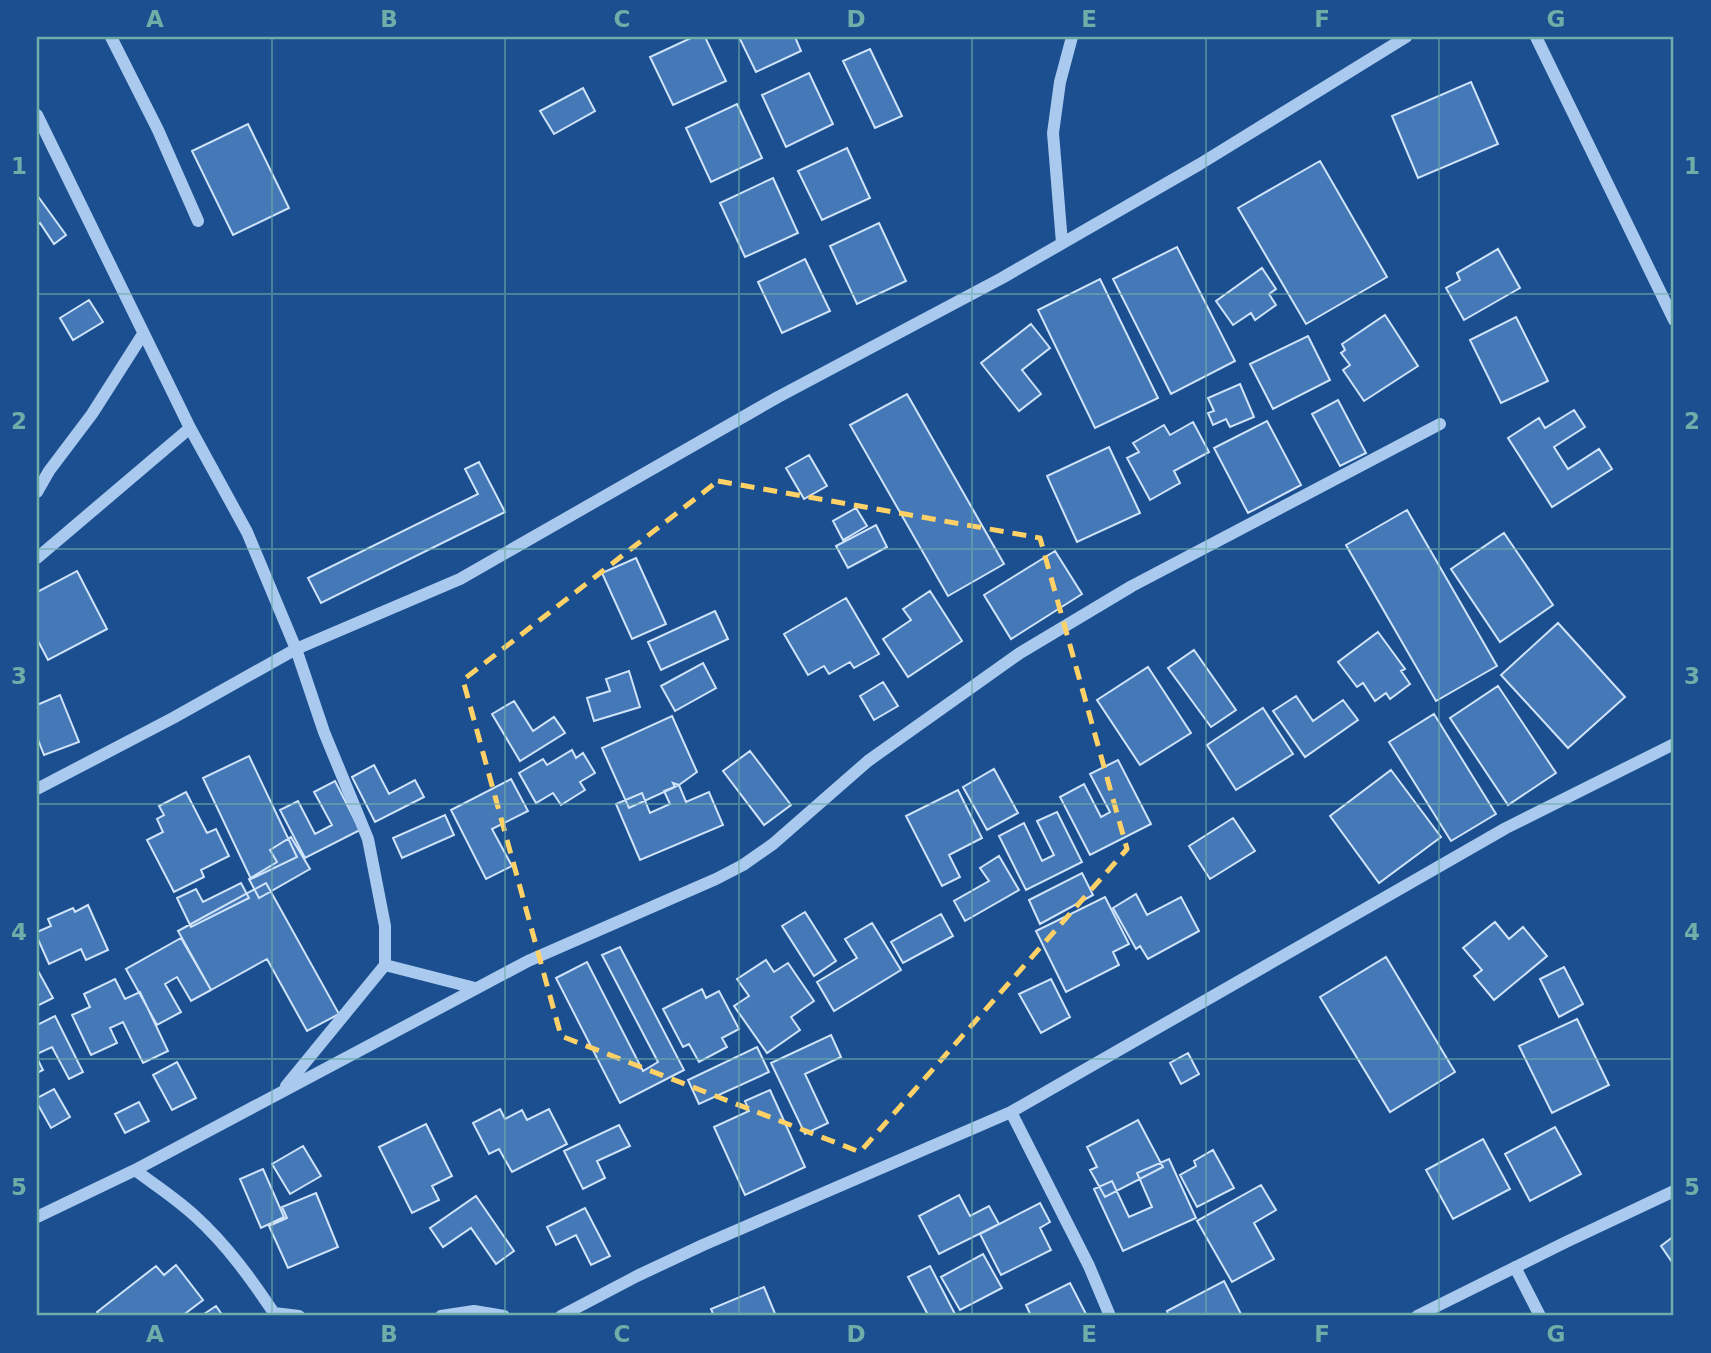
<svg xmlns="http://www.w3.org/2000/svg" width="1711" height="1353" font-family="'DejaVu Sans',sans-serif">
	<rect width="100%" height="100%" fill="#1b4f8f"/>
	<!-- building -->
	<path fill="#4478b7" stroke="#cfe3fa" stroke-width="2" d="M693 37H705L726 81 673 105 650 57Z
		M739 37H795L801 51 756 72Z
		M870 49 902 116 875 128 843 61Z
		M809 73 833 124 786 147 762 95Z
		M1471 82 1498 144 1418 178 1392 116Z
		M583 88 595 111 554 134 540 111Z
		M737 104 762 158 711 182 686 128Z
		M248 124 289 208 233 235 192 151Z
		M847 148 870 198 822 220 798 171Z
		M1320 161 1387 277 1306 324 1238 208Z
		M773 178 798 233 745 257 720 203Z
		M37 195 66 235 54 244 40 223 37 225Z
		M879 223 906 281 857 304 830 246Z
		M1177 247 1235 361 1171 394 1113 279Z
		M1498 249 1520 288 1464 320 1446 288 1460 280 1457 273Z
		M805 259 830 311 782 333 758 282Z
		M1262 268 1276 289 1269 294 1276 305 1255 320 1251 313 1233 325 1216 301Z
		M1100 279 1158 398 1095 428 1038 310Z
		M89 300 103 322 73 340 60 318Z
		M1385 315 1418 366 1364 401 1343 370 1350 365 1341 353 1345 350 1342 344Z
		M1516 317 1548 381 1501 403 1470 340Z
		M1031 324 1050 348 1022 370 1041 394 1019 411 981 363Z
		M1308 336 1330 380 1273 409 1250 364Z
		M1240 384 1254 417 1230 427 1226 419 1213 425 1208 413 1214 411 1208 398Z
		M907 394 1004 564 948 596 850 425Z
		M1338 400 1366 453 1340 466 1312 414Z
		M1574 410 1585 427 1554 447 1568 469 1599 449 1612 469 1552 507 1508 438 1539 418 1545 428Z
		M1267 421 1301 485 1248 513 1214 448Z
		M1193 422 1209 452 1174 471 1180 483 1150 500 1127 458 1139 452 1133 443 1164 425 1170 435Z
		M1109 447 1140 513 1077 542 1047 476Z
		M809 455 827 486 804 499 786 468Z
		M479 462 505 512 321 603 308 578 478 494 465 469Z
		M856 508 867 526 843 540 833 521Z
		M1407 510 1497 666 1436 701 1346 545Z
		M876 525 887 547 848 568 836 546Z
		M1504 533 1553 605 1500 642 1451 569Z
		M1055 551 1082 594 1011 639 984 595Z
		M636 558 666 624 632 639 602 573Z
		M77 571 107 629 48 660 37 639V592Z
		M930 591 962 641 908 677 883 639 911 620 903 609Z
		M846 598 879 654 854 668 850 662 829 674 824 666 808 675 784 634Z
		M715 611 728 639 661 670 648 642Z
		M1558 623 1625 697 1568 748 1501 675Z
		M1378 632 1405 669 1401 671 1410 684 1390 699 1386 693 1375 701 1363 683 1357 687 1338 662Z
		M1194 650 1236 710 1211 727 1168 668Z
		M703 663 716 688 675 711 661 686Z
		M1148 667 1191 733 1140 765 1097 700Z
		M629 671 640 707 594 721 587 698 610 691 606 679Z
		M883 682 898 706 874 720 860 696Z
		M1498 686 1556 773 1508 805 1450 718Z
		M60 695 79 742 44 755 37 737V705Z
		M1296 696 1313 721 1343 700 1358 720 1305 757 1273 711Z
		M514 701 533 731 554 717 565 733 520 761 492 714Z
		M1263 708 1293 754 1236 790 1207 745Z
		M1434 714 1496 814 1451 841 1389 742Z
		M672 716 697 772 679 785 673 783 675 787 629 808 602 748Z
		M572 750 576 758 583 753 595 773 580 782 585 790 561 805 553 793 536 803 519 773 543 759 547 765Z
		M750 751 791 805 764 825 723 771Z
		M249 756 297 857 251 879 203 778Z
		M1118 760 1151 824 1090 855 1060 797 1084 784 1101 817 1110 812 1090 774Z
		M374 765 389 794 415 780 424 797 375 822 352 777Z
		M994 769 1018 813 987 830 963 787Z
		M1391 770 1441 837 1379 883 1330 816Z
		M511 779 528 811 492 829 512 866 486 879 451 810Z
		M335 781 360 830 305 858 280 810 298 801 315 834 332 825 314 792Z
		M679 785 686 802 709 792 723 825 640 860 616 804 642 793 650 813 670 804 664 791Z
		M958 790 982 838 949 855 960 877 942 886 906 816Z
		M186 792 207 833 216 829 229 856 201 870 204 877 174 892 147 840 163 832 157 819 164 815 159 806Z
		M1057 812 1082 862 1026 890 999 836 1024 823 1042 861 1054 855 1037 821Z
		M445 815 454 835 402 858 393 838Z
		M1233 818 1255 851 1210 879 1189 846Z
		M291 837 310 869 259 898 249 879 277 862 270 850Z
		M999 856 1019 890 965 921 954 901 989 881 980 868Z
		M1082 873 1093 895 1040 924 1029 900Z
		M241 883 249 898 191 927 177 898 196 889 203 902Z
		M266 883 339 1014 307 1031 267 959 211 990 178 931Z
		M1136 894 1147 915 1181 897 1199 931 1148 959 1140 946 1136 949 1113 908Z
		M1105 897 1129 944 1113 952 1119 965 1066 992 1036 931Z
		M88 905 108 950 86 960 81 949 49 964 37 937V932L51 926 48 919 73 908 75 912Z
		M805 912 836 961 814 976 782 926Z
		M941 914 953 936 903 963 891 942Z
		M1495 922 1509 939 1523 927 1547 956 1494 1000 1474 976 1482 970 1463 948Z
		M872 923 901 970 834 1011 817 982 857 958 845 939Z
		M181 938 211 990 191 1001 177 977 165 984 181 1012 157 1025 126 969Z
		M620 947 684 1070 620 1103 556 978 587 962 643 1071 658 1062 602 955Z
		M1386 957 1455 1072 1390 1112 1320 997Z
		M766 960 774 972 788 963 814 1001 791 1017 800 1030 767 1053 734 1006 749 996 737 979Z
		M1564 967 1583 1004 1559 1017 1540 979Z
		M37 969 53 998 37 1006Z
		M115 979 125 999 140 992 168 1051 143 1063 123 1022 110 1028 117 1043 91 1055 72 1015 90 1007 84 994Z
		M1051 979 1070 1017 1041 1033 1019 994Z
		M702 989 706 998 719 991 739 1029 722 1038 727 1047 699 1062 689 1044 683 1047 663 1009Z
		M55 1016 83 1072 69 1079 52 1047 37 1054V1025Z
		M1577 1019 1609 1085 1552 1113 1519 1046Z
		M831 1035 841 1057 805 1074 828 1123 805 1134 771 1063Z
		M757 1047 769 1072 699 1104 688 1080Z
		M1188 1053 1199 1074 1181 1084 1170 1063Z
		M37 1058 43 1070 37 1073Z
		M177 1062 196 1098 172 1110 153 1075Z
		M54 1089 70 1117 51 1128 37 1103V1098Z
		M770 1090 805 1167 745 1195 714 1127 749 1111 745 1101Z
		M139 1102 149 1121 125 1133 115 1114Z
		M500 1109 505 1119 522 1110 527 1120 549 1109 567 1144 512 1172 499 1149 489 1154 473 1123Z
		M1138 1120 1163 1167 1105 1197 1090 1170 1097 1167 1087 1147Z
		M426 1124 452 1176 432 1186 439 1200 412 1213 379 1147Z
		M619 1125 630 1146 597 1161 605 1178 583 1189 564 1151Z
		M1555 1127 1581 1174 1530 1201 1505 1154Z
		M1483 1139 1510 1189 1453 1219 1426 1170Z
		M303 1146 321 1176 290 1194 272 1164Z
		M1213 1150 1234 1188 1197 1207 1180 1175 1196 1166 1194 1161Z
		M1169 1159 1196 1218 1123 1251 1094 1189 1112 1181 1129 1217 1152 1207 1137 1173Z
		M263 1169 284 1217 261 1228 240 1179Z
		M1261 1185 1276 1210 1254 1223 1274 1259 1232 1282 1197 1221Z
		M316 1193 338 1247 288 1268 269 1226 287 1218 282 1207Z
		M959 1195 970 1216 989 1206 999 1224 939 1254 919 1216Z
		M476 1196 514 1251 496 1264 471 1228 443 1247 430 1228Z
		M1040 1203 1050 1222 1040 1228 1051 1250 1001 1275 980 1234Z
		M585 1208 610 1256 591 1265 576 1235 556 1245 547 1227Z
		M1674 1236V1265L1661 1246Z
		M983 1254 1002 1288 960 1310 941 1277Z
		M176 1265 203 1300 182 1316H101L97 1312 156 1266 164 1275Z
		M930 1266 956 1316H925L928 1315 908 1277Z
		M1224 1281 1242 1316H1169L1167 1311Z
		M1070 1283 1087 1316H1031L1026 1305Z
		M764 1287 776 1316H714L711 1309Z
		M216 1306 223 1316H201Z"/>
	<g fill="none" stroke-linecap="round" stroke-linejoin="round">
		<!-- minor -->
		<path stroke="#a9c9ee" stroke-width="12" d="M111 37 158 130 198 221
			M1536 37 1674 320
			M37 115 190 428 247 532 296 649 324 732 368 839 385 926V965L286 1086
			M1062 243 1053 133 1060 82 1072 37
			M37 492 49 471 92 414 143 334
			M37 558 190 428
			M37 789 173 718 296 649 460 579 778 397 1002 278 1200 164 1406 37
			M385 965 475 988
			M1011 1112 1089 1266 1110 1316
			M135 1170C155 1185 177 1199 195 1216 227 1245 252 1280 276 1316
			M37 1217 135 1170 528 961 716 879 743 865 773 844 868 761 1020 653 1132 586 1440 424
			M1515 1267 1540 1316
			M274 1313 299 1316
			M441 1316 474 1311 504 1316
			M561 1316 637 1276 703 1245 1011 1112 1506 828 1674 744
			M1417 1316 1566 1242 1674 1191"/>
	</g>
	<!-- marked area -->
	<path fill="none" stroke="#ffd166" stroke-width="5" stroke-dasharray="14 9" stroke-linejoin="round" d="M718 481 1040 538 1127 849 860 1152 561 1036 463 680Z"/>
	<!-- grid -->
	<path fill="none" stroke="#6fada8" stroke-width="2" stroke-opacity="0.55" d="M272 37V1316M505 37V1316M739 37V1316M972 37V1316M1206 37V1316M1439 37V1316M37 294H1674M37 549H1674M37 804H1674M37 1059H1674"/>
	<!-- border -->
	<rect width="1711" height="1353" fill="none" stroke="#1b4f8f" stroke-width="77"/>
	<rect x="38" y="38" width="1634" height="1276" fill="none" stroke="#6fada8" stroke-width="2.5"/>
	<g font-size="23" text-anchor="middle" font-weight="bold" fill="#6fada8">
		<text x="155" y="27">A</text>
		<text x="389" y="27">B</text>
		<text x="622" y="27">C</text>
		<text x="856" y="27">D</text>
		<text x="1089" y="27">E</text>
		<text x="1322" y="27">F</text>
		<text x="1556" y="27">G</text>
		<text x="19" y="174">1</text>
		<text x="1692" y="174">1</text>
		<text x="19" y="429">2</text>
		<text x="1692" y="429">2</text>
		<text x="19" y="684">3</text>
		<text x="1692" y="684">3</text>
		<text x="19" y="940">4</text>
		<text x="1692" y="940">4</text>
		<text x="19" y="1195">5</text>
		<text x="1692" y="1195">5</text>
		<text x="155" y="1342">A</text>
		<text x="389" y="1342">B</text>
		<text x="622" y="1342">C</text>
		<text x="856" y="1342">D</text>
		<text x="1089" y="1342">E</text>
		<text x="1322" y="1342">F</text>
		<text x="1556" y="1342">G</text>
	</g>
</svg>
